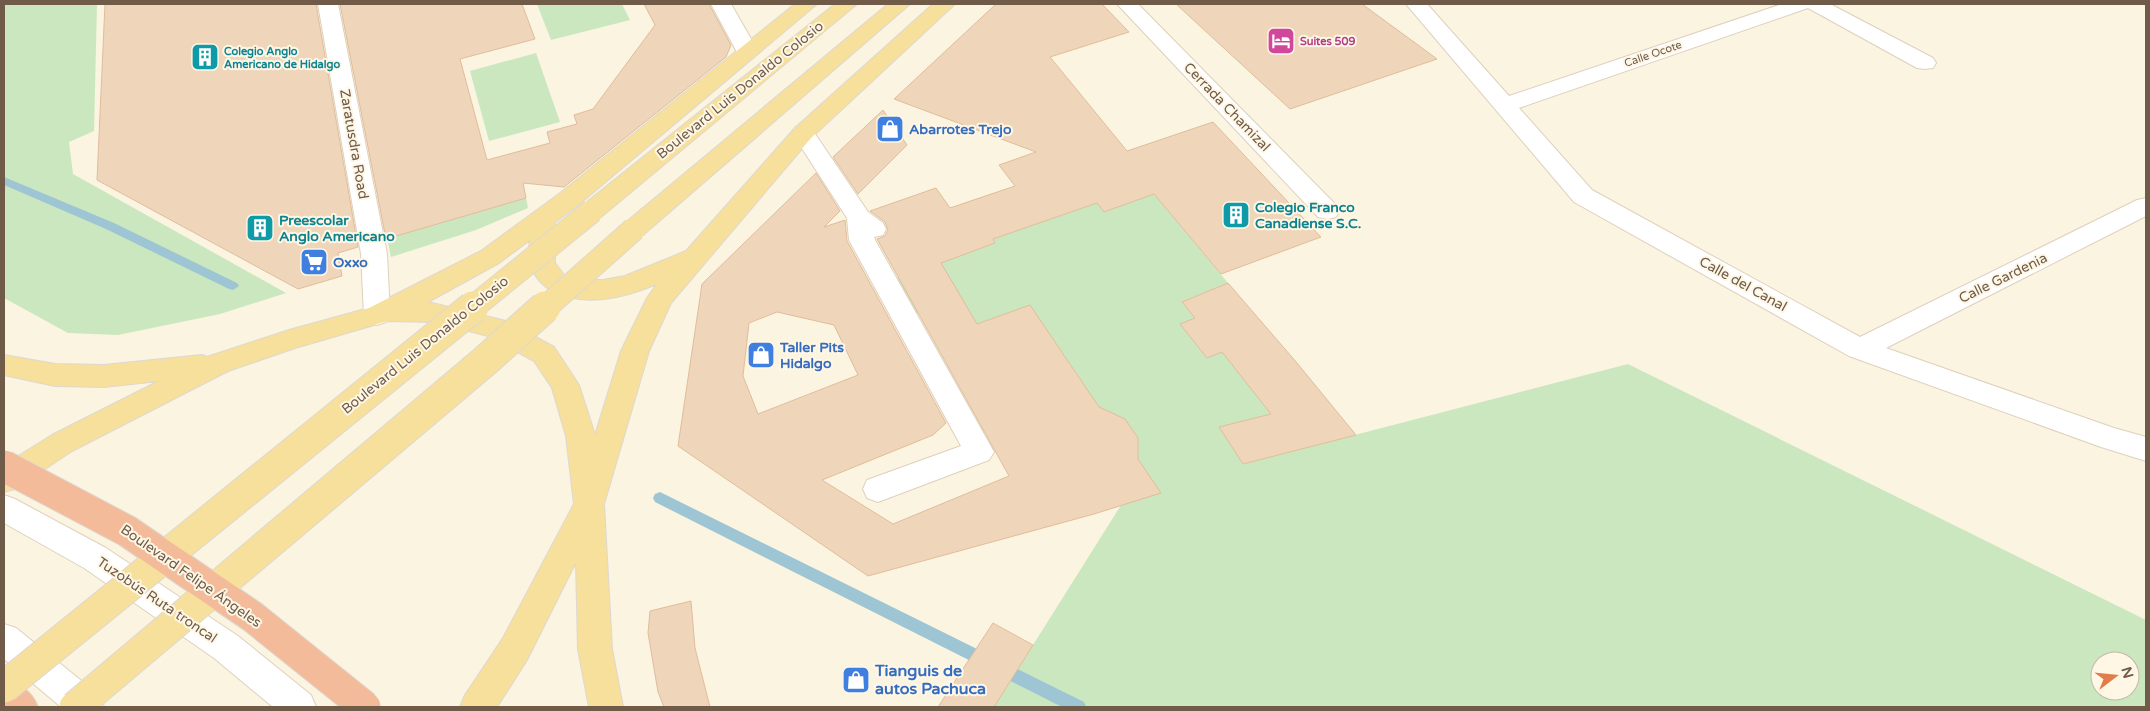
<svg xmlns="http://www.w3.org/2000/svg" width="2150" height="711" font-family="'Varela Round',sans-serif">
	<rect width="100%" height="100%" fill="#fbf4e0"/>
	<!-- green -->
	<path fill="#cbe7c0" fill-rule="evenodd" d="M4 4H97L94 131 69 142 73 174 286 293 220 314 118 335 68 333 4 298Z
		M537 4H622L630 20 551 40Z
		M536 53 560 122 489 141 470 71Z
		M1025 183 1051 219 1097 203 1104 212 1154 194 1228 283 1182 302 1195 318 1180 324 1207 358 1270 332 1301 368 1252 389 1271 414 1219 427 1243 464 1628 364 2146 620V707H994L1128 494 1156 486 1138 459V438L1087 418 1081 380 1030 305 977 324 961 298 916 314 897 279 995 243 967 202ZM2100 661H2130V691H2100Z
		M526 198 528 208 476 230 391 257 387 238Z"/>
	<g fill="none" stroke-linecap="round" stroke-linejoin="round">
		<!-- stream -->
		<path fill="#9dc5d4" fill-rule="evenodd" d="M4 177 114 223 237 283 239 286 233 290 229 289 106 229 4 185Z
			M660 492 1084 702 1086 707H1062L655 502 653 498 655 494Z"/>
	</g>
	<!-- building -->
	<path fill="#efd5b9" stroke="#e0bd9a" fill-rule="evenodd" d="M105 4H316L358 247 338 253 342 276 298 289 97 180Z
		M340 4H522L535 39 460 59 487 160 550 143 547 132 577 124 574 115 593 109 655 25 644 4H709L731 45 726 57 564 187 523 183 526 198 386 239Z
		M996 4H1102L1129 32 1050 57 1127 151 1213 122 1321 237 1221 274 1154 194 1104 212 1097 203 993 239 995 243 941 263 977 324 1030 305 1099 407 1125 419 1138 438V459L1161 493 1094 514 868 576 678 446 702 284 816 173 840 211 824 227 845 220 847 241 946 423 933 435 822 480 893 524 1009 476 877 239 885 236 888 230 885 222 870 211 936 188 950 208 1015 186 999 165 1036 152 894 99ZM777 312 834 325 858 375 758 414 743 376 749 323Z
		M1176 4H1362L1437 59 1290 109Z
		M883 110 907 145 858 194 833 157Z
		M1228 283 1297 363 1356 435 1243 464 1219 427 1271 414 1222 352 1207 358 1180 324 1195 318 1182 302Z
		M691 601 695 648 710 707H664L658 692 648 633 650 611Z
		M993 623 1033 645 994 707H938Z"/>
	<g fill="none" stroke-linecap="round" stroke-linejoin="round">
		<defs>
			<path id="minor" d="M318 4H338L387 254 390 315 386 322 377 325 368 322 364 315 361 254Z
				M711 4H731L758 51 755 56 747 57 739 56Z
				M1117 4H1138L1336 205 1339 211 1336 217 1327 219 1318 217Z
				M1406 4H1427L1509 96 1782 4H1830L1933 58 1936 63 1933 68 1925 69 1917 68 1808 8 1519 108 1592 190 1860 337 2137 200 2146 198V216L1886 348 2114 428 2146 437V461L2101 447 1849 356 1574 202Z
				M803 126 811 128 868 212 883 223 886 229 883 235 874 237 875 240 994 452 989 460 878 502 867 498 863 489 867 480 961 446 849 240 847 218 792 133 795 128Z
				M4 495 15 499 106 548 238 636 311 695 316 707H273L214 658 84 568 4 523Z
				M4 624 16 628 99 695 104 707H61L4 659Z"/>
			<path id="major" d="M795 4H817L577 206 554 223 558 229 555 248V263L564 275 578 280H603L625 276 686 251 795 128 933 4H955L811 138 671 303 649 351 604 504 612 649 623 707H589L578 649 576 562 527 660 497 707H460L465 695 503 638 574 504 566 436 552 388 534 361 488 336 434 322 388 321 295 348 228 371 72 451 15 489 4 492V465L52 435 159 381 104 387 55 386 4 375V355L55 364 104 365 202 355 207 357 289 330 369 308 481 251 559 194ZM530 240C523 288 563 303 604 299 622 297 640 291 657 284L647 298 621 351 595 435 579 385 554 347 506 321 428 302 499 263Z
				M835 4H857L601 217 592 219 583 217 580 211 583 205Z
				M888 4H910L643 235 634 238 625 235 622 229 625 223Z"/>
			<path id="highway" d="M4 678C20 684 32 691 38 707H4Z"/>
		</defs>
		<!-- minor casing -->
		<use href="#minor" stroke="#ded0bd" stroke-width="2"/>
		<!-- major casing -->
		<use href="#major" stroke="#ddd8d3" stroke-width="2"/>
		<!-- highway casing -->
		<use href="#highway" stroke="#ddd8d3" stroke-width="2"/>
		<!-- minor -->
		<use href="#minor" fill="#fff" fill-rule="evenodd"/>
		<!-- major -->
		<use href="#major" fill="#f7e09b" fill-rule="evenodd"/>
		<!-- highway -->
		<use href="#highway" fill="#f3bb99" fill-rule="evenodd"/>
		<defs>
			<path id="major-bridge-far1" d="M471 309 592 211
				M544 309 634 229"/>
			<path id="major-bridge" d="M4 687 473 307
				M75 707 485 361 545 307"/>
			<path id="highway-bridge" d="M4 466 127 531 253 617 365 707"/>
		</defs>
		<!-- major-bridge-far1 casing -->
		<use href="#major-bridge-far1" stroke="#ddd8d3" stroke-width="25" stroke-linecap="butt"/>
		<!-- major-bridge casing -->
		<use href="#major-bridge" stroke="#ddd8d3" stroke-width="33" stroke-linecap="butt"/>
		<!-- highway-bridge casing -->
		<use href="#highway-bridge" stroke="#ddd8d3" stroke-width="33" stroke-linecap="butt"/>
		<!-- major-bridge-far1 -->
		<use href="#major-bridge-far1" stroke="#f7e09b" stroke-width="23"/>
		<!-- major-bridge -->
		<use href="#major-bridge" stroke="#f7e09b" stroke-width="31"/>
		<!-- highway-bridge -->
		<use href="#highway-bridge" stroke="#f3bb99" stroke-width="31"/>
	</g>
	<!-- icons -->
	<defs>
		<symbol id="hotel-square" viewBox="-11 -11 22 22"><rect x="-9" y="-9" width="18" height="18" rx="4" fill="#d1479c" stroke="#fef7e6"/><path d="M-6-4.5h1.5V1H6V5H4.5V3h-9V5H-6ZM-4 0a1.8 1.8 0 1 1 3.6 0ZM.5 0V-2.5h3Q6-2.5 6 0Z" fill="#fff"/></symbol>
		<symbol id="building-square" viewBox="-11 -11 22 22"><rect x="-9" y="-9" width="18" height="18" rx="4" fill="#0f9aa8" stroke="#fef7e6"/><path d="M-4-6H4V6H1V3H-1V6H-4ZM-2.5-4.3h1.7v1.8h-1.7ZM.8-4.3h1.7v1.8H.8ZM-2.5-1h1.7V.8h-1.7ZM.8-1h1.7V.8H.8Z" fill="#fff"/></symbol>
		<symbol id="shop-square" viewBox="-11 -11 22 22"><rect x="-9" y="-9" width="18" height="18" rx="4" fill="#3f7fe0" stroke="#fef7e6"/><path d="M-5-2.5h2.3a2.7 3.5 0 0 1 5.4 0H5L5.5 6h-11ZM-1.5-2.5h3a1.5 2.3 0 0 0-3 0Z" fill="#fff"/></symbol>
		<symbol id="supermarket-square" viewBox="-11 -11 22 22"><rect x="-9" y="-9" width="18" height="18" rx="4" fill="#3f7fe0" stroke="#fef7e6"/><path d="M-6-5.5h2.5l.6 2H6L4.5 2H-2.5L-4.4-4H-6ZM-1.5 3.2a1.3 1.3 0 1 0 .1 0ZM3 3.2a1.3 1.3 0 1 0 .1 0Z" fill="#fff"/></symbol>
	</defs>
	<g fill-rule="evenodd">
		<use href="#hotel-square" x="1265" y="25" width="32" height="32"/>
		<use href="#building-square" x="189" y="41" width="32" height="32"/>
		<use href="#shop-square" x="874" y="113" width="32" height="32"/>
		<use href="#building-square" x="1220" y="199" width="32" height="32"/>
		<use href="#building-square" x="244" y="212" width="32" height="32"/>
		<use href="#supermarket-square" x="298" y="246" width="32" height="32"/>
		<use href="#shop-square" x="745" y="339" width="32" height="32"/>
		<use href="#shop-square" x="840" y="664" width="32" height="32"/>
	</g>
	<g text-anchor="middle" dominant-baseline="central" stroke-width="4" stroke-linejoin="round" paint-order="stroke">
		<!-- far-hotel labels -->
		<g font-size="11" font-weight="bold" fill="#b23c85" stroke="#fef7e6" text-anchor="start">
			<text x="1300" y="41">Suites 509</text>
		</g>
		<!-- far-culture labels -->
		<g font-size="11" font-weight="bold" fill="#0d838f" stroke="#fef7e6" text-anchor="start">
			<text x="224" y="51">Colegio Anglo<tspan x="224" dy="13">Americano de Hidalgo</tspan></text>
		</g>
		<!-- far-street labels -->
		<g font-size="11" fill="#705b49" stroke="#fef7e6">
			<text transform="translate(1653 54) rotate(-19)">Calle Ocote</text>
		</g>
		<!-- street labels -->
		<g font-size="14" fill="#705b49" stroke="#fef7e6">
			<text transform="translate(740 90) rotate(-39)">Boulevard Luis Donaldo Colosio</text>
			<text transform="translate(1227 107) rotate(46)">Cerrada Chamizal</text>
			<text transform="translate(354 144) rotate(80)">Zaratusdra Road</text>
			<text transform="translate(2003 278) rotate(-26)">Calle Gardenia</text>
			<text transform="translate(1743 284) rotate(29)">Calle del Canal</text>
			<text transform="translate(425 345) rotate(-39)">Boulevard Luis Donaldo Colosio</text>
			<text transform="translate(191 576) rotate(35)">Boulevard Felipe Ángeles</text>
			<text transform="translate(157 600) rotate(34)">Tuzobús Ruta troncal</text>
		</g>
		<!-- shop labels -->
		<g font-size="14" font-weight="bold" fill="#366cbe" stroke="#fef7e6" text-anchor="start">
			<text x="909" y="129">Abarrotes Trejo</text>
			<text x="333" y="262">Oxxo</text>
			<text x="780" y="347">Taller Pits<tspan x="780" dy="16">Hidalgo</tspan></text>
		</g>
		<!-- culture labels -->
		<g font-size="14" font-weight="bold" fill="#0d838f" stroke="#fef7e6" text-anchor="start">
			<text x="1255" y="207">Colegio Franco<tspan x="1255" dy="16">Canadiense S.C.</tspan></text>
			<text x="279" y="220">Preescolar<tspan x="279" dy="16">Anglo Americano</tspan></text>
		</g>
		<!-- near-shop labels -->
		<g font-size="16" font-weight="bold" fill="#366cbe" stroke="#fef7e6" text-anchor="start">
			<text x="875" y="671">Tianguis de<tspan x="875" dy="18">autos Pachuca</tspan></text>
		</g>
	</g>
	<!-- border -->
	<rect width="2150" height="711" fill="none" stroke="#705b49" stroke-width="10"/>
	<!-- north arrow -->
	<g transform="translate(2115 676) rotate(74)"><circle r="24" fill="#fef7e6" stroke="#c5b9a7"/>
	<path d="M0-4L9 19L0 12L-9 19Z" fill="#e07d4a"/>
	<text y="-8" font-size="14" font-weight="bold" text-anchor="middle" fill="#705b49">N</text>
	</g>
</svg>
